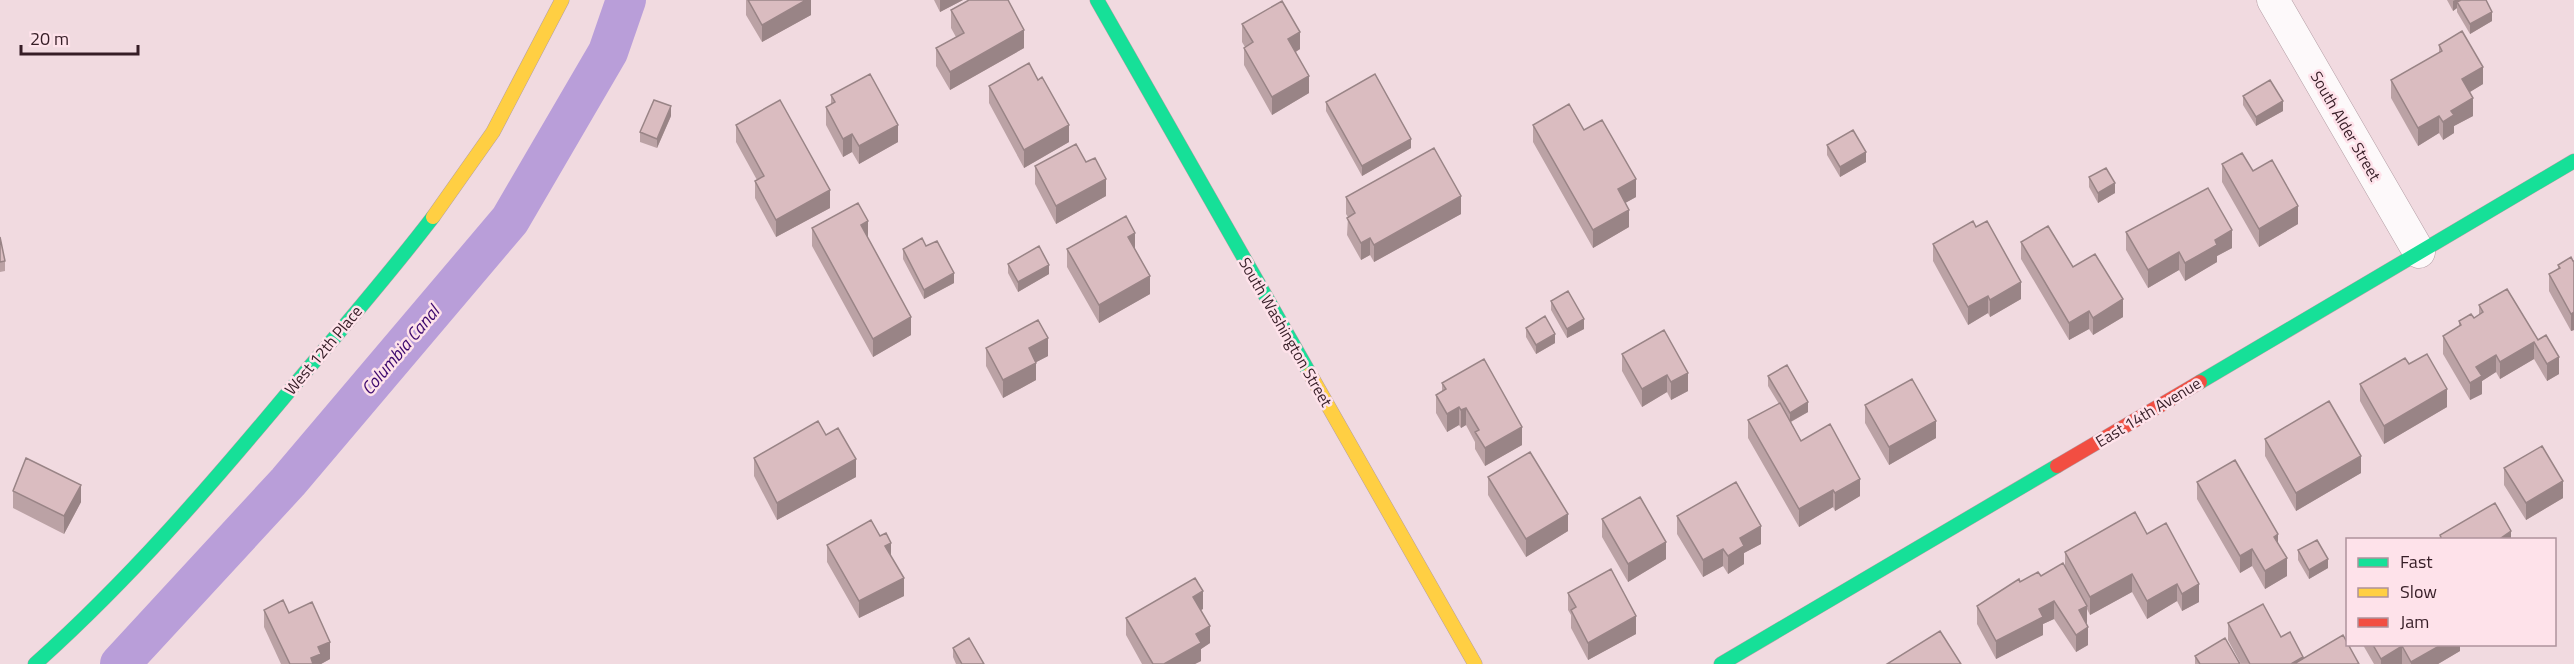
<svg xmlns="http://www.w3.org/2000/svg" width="2574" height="664" font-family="'Titillium Web',sans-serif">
	<rect width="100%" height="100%" fill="#f1dae0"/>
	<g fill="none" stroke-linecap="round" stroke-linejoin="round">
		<!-- canal -->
		<path stroke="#b99ed9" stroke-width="40" d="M120 664 288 482 510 220 608 52 626 0"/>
		<defs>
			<path id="street" d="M2273 0 2419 252"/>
			<path id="fast" d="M1097 0 1310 374
				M2200 382 2574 161
				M35 664C129 580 211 485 291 389 339 332 388 276 433 217
				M1721 664 2057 466"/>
			<path id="slow" d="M433 217 493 132 562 0
				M1310 374 1475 664"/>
			<path id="jam" d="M2057 466 2200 382"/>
		</defs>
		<!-- street casing -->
		<use href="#street" stroke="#b49ea5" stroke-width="33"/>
		<!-- fast casing -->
		<use href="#fast" stroke="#b49ea5" stroke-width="15"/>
		<!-- slow casing -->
		<use href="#slow" stroke="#b49ea5" stroke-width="15"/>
		<!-- jam casing -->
		<use href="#jam" stroke="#b49ea5" stroke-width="15"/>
		<!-- street -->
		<use href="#street" stroke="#fdf9fa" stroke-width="32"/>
		<!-- fast -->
		<use href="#fast" stroke="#16e098" stroke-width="14"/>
		<!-- slow -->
		<use href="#slow" stroke="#ffcf43" stroke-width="14"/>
		<!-- jam -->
		<use href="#jam" stroke="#f24e42" stroke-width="14"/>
	</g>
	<!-- wall -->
	<path fill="#bba2a5" d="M746 0H811V15L762 42 746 15Z
		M934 0H963L940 12Z
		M2447 0H2486L2492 21 2470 34 2457 12V8L2453 11Z
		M951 10 1024 48 950 90 936 66V48L956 37 951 28Z
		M1242 24 1300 49 1296 52 1309 93 1272 115 1244 65V48L1245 47 1242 42Z
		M2439 45 2483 84 2469 92 2473 116 2454 126V133L2443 140 2439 133 2418 146 2391 98V80L2439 53Z
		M1038 80 1069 142 1024 168 989 103V86Z
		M831 95 898 142 859 164 852 152 843 157 826 125V107L831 104Z
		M2243 96 2283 111 2256 126 2243 105Z
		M1326 102 1411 148 1362 176 1326 111Z
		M671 116 657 148 640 142V132Z
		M736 125 830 208 776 237 755 198V181L757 180 736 142Z
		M1533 125 1584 130 1636 197 1625 203 1629 227 1593 248 1533 142Z
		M1827 145 1866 162 1840 177 1827 155Z
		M1086 162 1106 196 1056 224 1035 184V166Z
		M2222 164 2253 171 2298 224 2259 247 2222 182Z
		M2089 177 2115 193 2098 203 2089 187Z
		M1346 197 1461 214 1374 262 1370 255 1361 260 1347 235 1348 217 1346 214Z
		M1976 227 2021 299 1990 317 1988 313 1968 325 1933 261V244Z
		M812 228 868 238 911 335 873 357 812 246Z
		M2126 232 2232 248 2217 256V262L2185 281 2179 270 2148 288 2126 250Z
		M0 237 5 261V271L0 272Z
		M2021 242 2073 267 2123 317 2093 335 2089 329 2069 340 2021 259Z
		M903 249 954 283 924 299 903 259Z
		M1067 249H1135L1150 294 1099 323 1067 267Z
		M2574 261V330L2571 331 2549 291V274L2558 269V265Z
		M1008 264 1049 274 1018 292 1008 273Z
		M2507 289 2559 374 2547 381 2534 359 2500 379 2496 372 2482 381V394L2470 400 2443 354V336L2459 326V321L2474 318 2479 315V305Z
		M1551 301 1584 329 1567 338 1551 310Z
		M1526 328 1555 343 1536 354 1526 337Z
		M1664 330 1688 391 1671 400 1667 392 1642 407 1622 371V354Z
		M986 348 1048 356 1036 362V380L1003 398 986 366Z
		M2409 364 2447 407 2384 444 2360 401V384Z
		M1768 376 1808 412 1791 422 1801 441 1860 496 1835 511 1833 507 1799 527 1748 438V420L1779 404 1768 386Z
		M1442 383 1522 445 1485 466 1475 449V442L1466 425 1461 428 1459 425 1447 432 1436 413V395L1442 392Z
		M1865 405 1936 438 1889 465 1865 423Z
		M826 435 856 477 777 520 754 476V458Z
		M2265 439 2361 473 2296 511 2265 456Z
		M2504 468 2563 498 2526 520 2504 485Z
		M1488 477 1568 531 1526 557 1488 495Z
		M2197 482 2278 543 2287 576 2265 589 2252 566 2240 573 2197 499Z
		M13 491 81 502 64 534 13 508Z
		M1677 516 1761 544 1744 553V564L1728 574 1723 566 1703 577 1677 534Z
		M1602 519 1666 559 1628 582 1602 537Z
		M2147 534 2199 602 2182 611 2177 601 2147 619 2132 592 2090 615 2087 609V623L2086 624 2088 645 2076 652 2054 619 2043 624V635L1996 659 1977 624V606L2020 582 2041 576 2065 566V552Z
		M827 545 891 557 904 596 859 618 827 562Z
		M2298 550 2328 568 2309 579 2298 560Z
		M1568 593 1636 634 1588 660 1571 628V615L1568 610Z
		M1203 609 1201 610 1210 643 1201 649V661L1195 664H1142L1126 635V618Z
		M264 610 289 613 330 659 321 664H281L264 627Z
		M2228 623 2281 637 2303 659 2359 664H2241L2228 640Z
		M2363 645H2460V651L2438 664H2374Z
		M953 648 984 664H956L953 657Z
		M2195 656 2240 664H2195Z"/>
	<!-- shaded-wall -->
	<path fill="#998486" d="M806 0H811V15L762 42V25Z
		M940 0H963L940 12Z
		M2455 0H2472L2457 2V8L2453 11V1Z
		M2492 12V21L2470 34V24Z
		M1024 30V48L950 90V72Z
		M1300 32V49L1288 56V39Z
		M2483 67V84L2462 97V79Z
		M1309 76V93L1272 115V97Z
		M2473 98V116L2454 126V133L2443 140V122L2451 111Z
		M2283 101V111L2256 126V117Z
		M671 106V116L657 148V139Z
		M2439 116V133L2418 146V128Z
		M898 125V142L859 164V146Z
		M1069 125V142L1024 168V150Z
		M852 134V152L843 157V139Z
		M1411 139V148L1362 176V166Z
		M1866 152V162L1840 177V167Z
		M1106 179V196L1056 224V206Z
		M1636 179V197L1618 207V189Z
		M2115 183V193L2098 203V193Z
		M830 190V208L776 237V220Z
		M1461 196V214L1374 262V245Z
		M2298 206V224L2259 247V229Z
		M1629 210V227L1593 248V230Z
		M868 221V239L861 225Z
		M2232 230V248L2217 256V262L2185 281V263L2215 240Z
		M1135 233V251L1128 237Z
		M1370 238V255L1361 260V243Z
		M2179 252V270L2148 288V270Z
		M1049 265V274L1018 292V282Z
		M954 273V283L924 299V290Z
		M1150 276V294L1099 323V305Z
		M2021 282V299L1990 317V300Z
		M1988 296V313L1968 325V307Z
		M2123 299V317L2093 335V318Z
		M2089 311V329L2069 340V323Z
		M2574 312V330L2571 331V314Z
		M911 317V335L873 357V339Z
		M1584 319V329L1567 338V329Z
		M1555 334V343L1536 354V345Z
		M1048 338V356L1029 366V348Z
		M2534 342V359L2500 379V362Z
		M2496 355V372L2482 381V394L2470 400V383L2476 367Z
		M2559 357V374L2547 381V364Z
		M1036 363V380L1003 398V380Z
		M1688 373V391L1671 400V382Z
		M1667 375V392L1642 407V389Z
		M2447 389V407L2384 444V426Z
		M1808 402V412L1790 422V413Z
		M1459 407V425L1447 432V414Z
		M1466 408V425L1461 428V410Z
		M1936 421V438L1889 465V447Z
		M1522 427V445L1485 466V448Z
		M2361 456V473L2296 511V493Z
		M856 459V477L777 520V503Z
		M1860 479V496L1835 511V493Z
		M2563 481V498L2526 520V503Z
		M81 485V502L64 534V516Z
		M1833 490V507L1799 527V509Z
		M1568 514V531L1526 557V539Z
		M1761 526V544L1744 553V564L1728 574V556L1740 538Z
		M2511 531V540H2497Z
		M2278 534V552L2274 537Z
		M1666 542V559L1628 582V564Z
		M891 543V560L885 546Z
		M1723 549V566L1703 577V560Z
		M2252 549V566L2240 573V556Z
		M2287 558V576L2265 589V571Z
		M2328 559V568L2309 579V570Z
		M2132 574V592L2090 615V597Z
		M904 578V596L859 618V601Z
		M2177 584V601L2147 619V601Z
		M2199 584V602L2182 611V594Z
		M1203 591V609L1193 614V597Z
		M2054 601V619L2043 624V635L1996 659V641L2039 609Z
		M2087 606V623L2079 628V610Z
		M1636 616V634L1588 660V643Z
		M1210 626V643L1201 649V661L1195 664H1164L1196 634Z
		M2088 627V645L2076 652V635Z
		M330 642V659L321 664H311V658L318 647Z
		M2441 645H2460V651L2438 664H2411V662Z
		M2402 646V664H2381V659Z"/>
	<!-- building -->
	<path fill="#dabcc0" stroke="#998486" stroke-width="1.5" d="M748 0H806L762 25Z
		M969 0H1008L1024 30 950 72 936 48 964 33 951 10Z
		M2461 0H2486L2492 12 2470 24 2457 2Z
		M1282 1 1300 32 1288 39 1309 76 1272 97 1244 48 1253 42 1242 24Z
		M2462 31 2483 67 2462 79 2473 98 2451 111 2454 115 2443 122 2439 116 2418 128 2391 80 2442 51 2439 45Z
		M1029 63 1038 80 1042 77 1069 125 1024 150 989 86Z
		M870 74 898 125 859 146 852 134 843 139 826 107 835 102 831 95Z
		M1375 74 1411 139 1362 166 1326 102Z
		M2270 80 2283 101 2256 117 2243 96Z
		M654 100 671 106 657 139 640 132Z
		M780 100 830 190 776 220 755 181 764 176 736 125Z
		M1569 104 1584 130 1602 120 1636 179 1618 189 1629 210 1593 230 1533 125Z
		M1853 130 1866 152 1840 167 1827 145Z
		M1076 144 1086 162 1095 158 1106 179 1056 206 1035 166Z
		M1434 148 1461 196 1374 245 1370 238 1361 243 1347 218 1355 213 1346 197Z
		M2242 153 2253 171 2272 160 2298 206 2259 229 2222 164Z
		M2106 168 2115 183 2098 193 2089 177Z
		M2208 188 2232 230 2215 240 2217 245 2185 263 2179 252 2148 270 2126 232Z
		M858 203 868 221 861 225 911 317 873 339 812 228Z
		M1126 216 1135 233 1128 237 1150 276 1099 305 1067 249Z
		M1973 221 1976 227 1987 221 2021 282 1990 300 1988 296 1968 307 1933 244Z
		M2048 226 2073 267 2095 254 2123 299 2093 318 2089 311 2069 323 2021 242Z
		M0 237 5 261 0 262Z
		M922 238 926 246 937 241 954 273 924 290 903 249Z
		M1039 246 1049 265 1018 282 1008 264Z
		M2571 257 2573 261H2574V312L2571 314 2549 274 2560 268 2558 265Z
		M2507 289 2538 340 2546 335 2559 357 2547 364 2534 342 2500 362 2496 355 2476 367 2482 376 2470 383 2443 336 2461 325 2459 321 2471 314 2474 318 2483 312 2479 305Z
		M1568 291 1584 319 1567 329 1551 301Z
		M1545 316 1555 334 1536 345 1526 328Z
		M1038 320 1048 338 1029 348 1036 363 1003 380 986 348Z
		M1664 330 1688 373 1671 382 1667 375 1642 389 1622 354Z
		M2427 354 2447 389 2384 426 2360 384 2405 358 2409 364Z
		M1484 359 1522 427 1485 448 1475 432 1479 430 1466 408 1461 410 1459 407 1447 414 1436 395 1446 389 1442 383Z
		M1787 365 1808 402 1790 413 1768 376Z
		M1912 379 1936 421 1889 447 1865 405Z
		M2329 401 2361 456 2296 493 2265 439Z
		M1780 403 1801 441 1830 424 1860 479 1835 493 1833 490 1799 509 1748 420Z
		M818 421 826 435 838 428 856 459 777 503 754 458Z
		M2542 446 2563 481 2526 503 2504 468Z
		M1530 452 1568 514 1526 539 1488 477Z
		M26 458 81 485 64 516 13 491Z
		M2235 460 2278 534 2274 537 2287 558 2265 571 2252 549 2240 556 2197 482Z
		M1736 482 1761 526 1740 538 1744 546 1728 556 1723 549 1703 560 1677 516Z
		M1640 497 1666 542 1628 564 1602 519Z
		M2495 503 2511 531 2498 540H2442L2440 535Z
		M2135 512 2147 534 2166 523 2199 584 2182 594 2177 584 2147 601 2132 574 2090 597 2065 552Z
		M871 520 880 536 886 533 891 543 885 546 904 578 859 601 827 545Z
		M2317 540 2328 559 2309 570 2298 550Z
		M2063 563 2087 606 2079 610 2088 627 2076 635 2054 601 2039 609 2043 617 1996 641 1977 606 2019 579 2020 582 2038 572 2041 576Z
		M1611 569 1636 616 1588 643 1571 610 1576 607 1568 593Z
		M1195 578 1203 591 1193 597 1210 626 1196 634 1201 643 1164 664H1153L1126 618Z
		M283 600 289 613 312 602 330 642 318 647 321 654 311 658 313 664H290L264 610Z
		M2263 604 2281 637 2290 632 2303 657 2291 664H2250L2228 623Z
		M1940 631 1961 664H1887Z
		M2343 635 2359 664H2294Z
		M969 638 984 664H962L953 648Z
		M2225 638 2240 664H2200L2195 656Z
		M2373 645H2441L2411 662 2402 646 2381 659Z"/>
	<g text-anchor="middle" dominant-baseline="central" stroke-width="5" stroke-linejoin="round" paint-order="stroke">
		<!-- street labels -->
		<g font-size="16" fill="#361d26" stroke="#fee2ea">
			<text transform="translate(2346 126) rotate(60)">South Alder Street</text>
			<text transform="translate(1286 332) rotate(60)">South Washington Street</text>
			<text transform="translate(323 350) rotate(-50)">West 12th Place</text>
			<text transform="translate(2148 412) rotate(-31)">East 14th Avenue</text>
		</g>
		<!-- water labels -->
		<g font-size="18" font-style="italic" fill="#3c086e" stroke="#fee2ea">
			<text transform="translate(400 350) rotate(-50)">Columbia Canal</text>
		</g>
	</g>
	<!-- legend -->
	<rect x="2346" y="538" width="210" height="108" fill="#fee2ea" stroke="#ae939c" stroke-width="1.5"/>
	<rect x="2358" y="558" width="30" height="9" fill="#16e098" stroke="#ae939c" stroke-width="1.5"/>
	<text x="2400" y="568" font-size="18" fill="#361d26">Fast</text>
	<rect x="2358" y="588" width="30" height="9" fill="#ffcf43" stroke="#ae939c" stroke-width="1.5"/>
	<text x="2400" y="598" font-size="18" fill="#361d26">Slow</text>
	<rect x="2358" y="618" width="30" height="9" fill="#f24e42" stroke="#ae939c" stroke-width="1.5"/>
	<text x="2400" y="628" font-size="18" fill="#361d26">Jam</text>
	<!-- scale -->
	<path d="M21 45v9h117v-9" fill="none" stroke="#361d26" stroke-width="3"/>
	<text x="30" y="45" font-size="18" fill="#361d26" stroke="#fee2ea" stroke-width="4.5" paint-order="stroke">20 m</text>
</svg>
